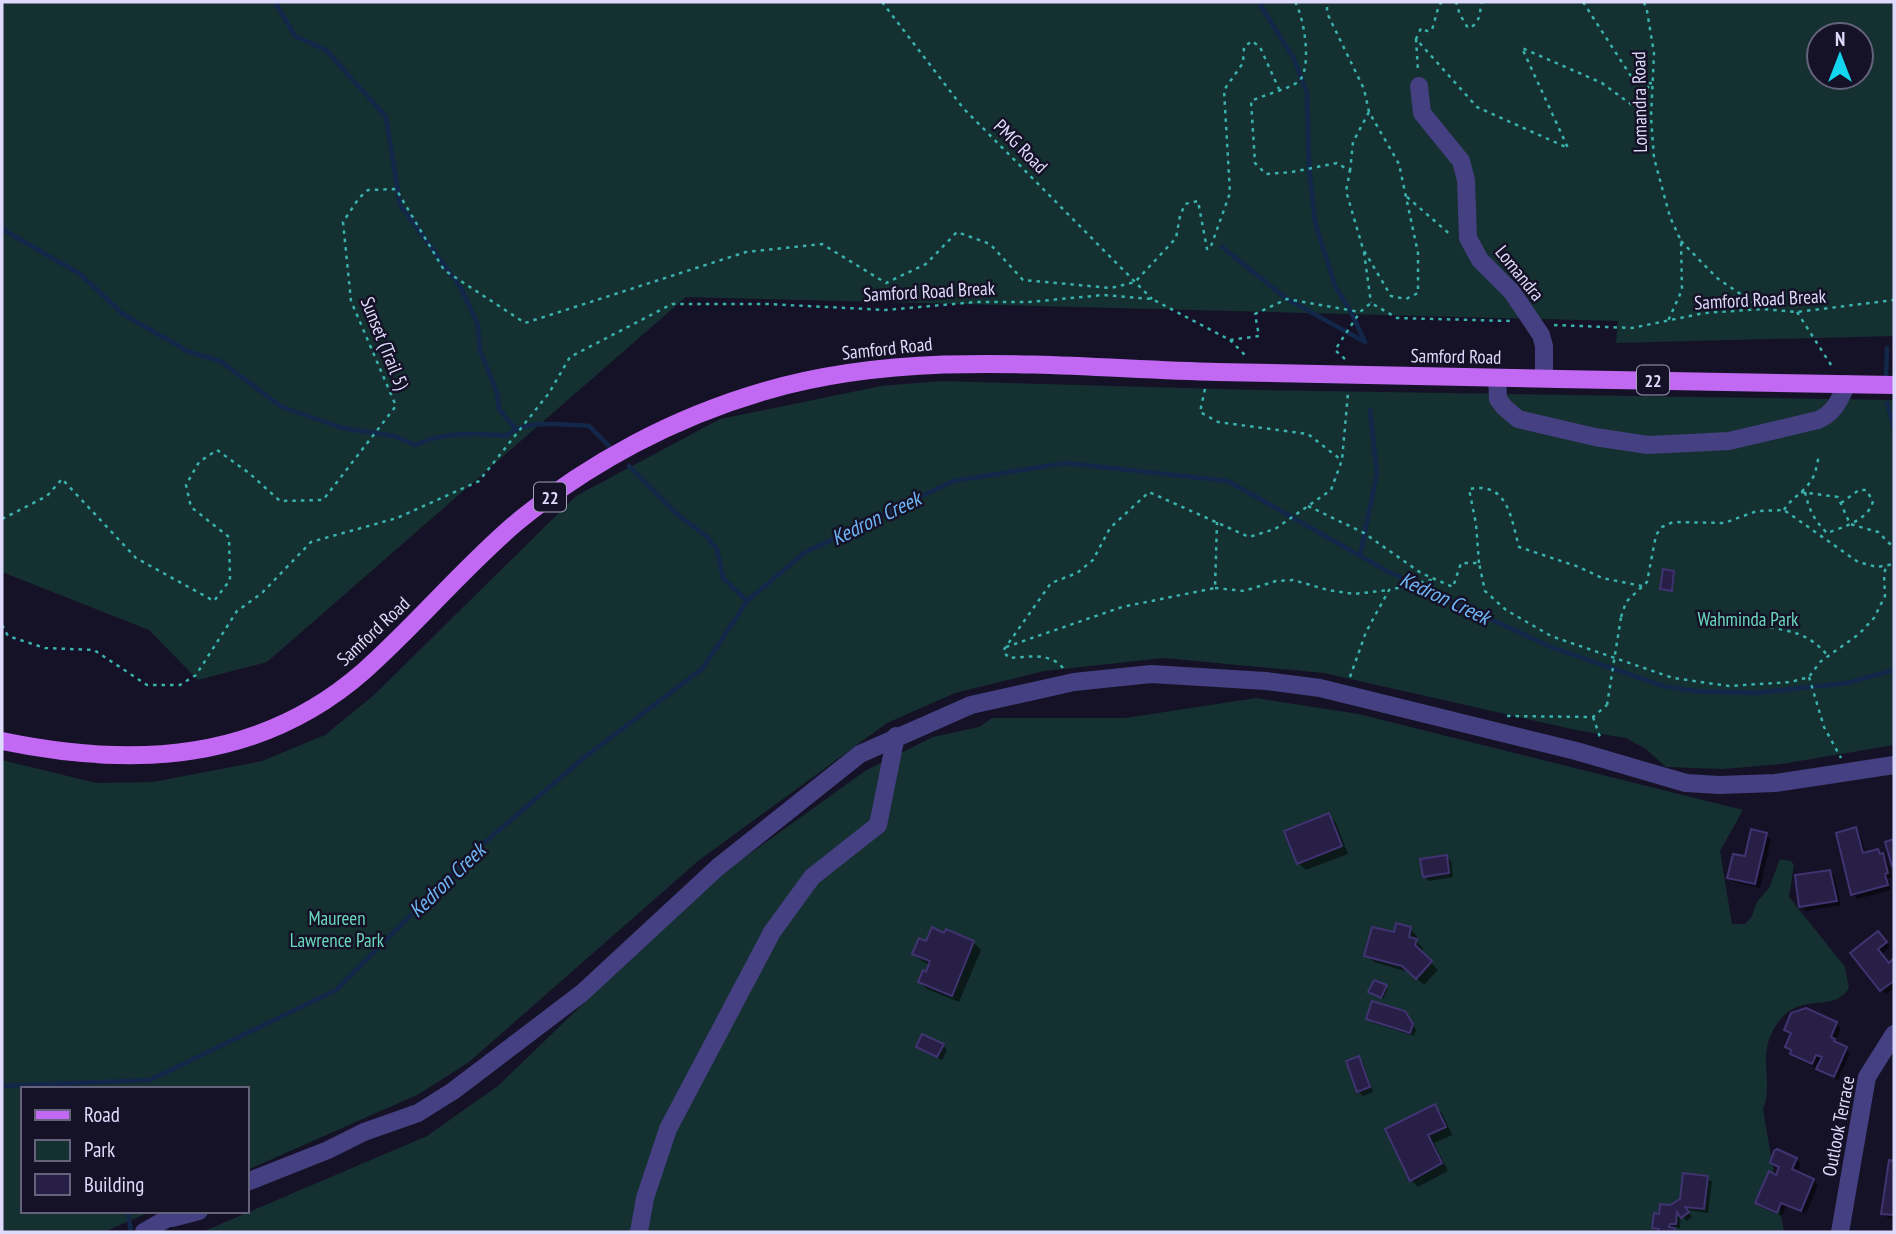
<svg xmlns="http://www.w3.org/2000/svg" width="1896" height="1234" font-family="'PT Sans Narrow',sans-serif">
	<rect width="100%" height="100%" fill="#151227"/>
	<!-- green -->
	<path fill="#153030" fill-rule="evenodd" d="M2 2H1894V336L1616 343 1618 321 686 297 267 662 198 680 149 630 2 572ZM1819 35H1861V77H1819Z
		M941 381 1257 390 1894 400V745L1782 764 1722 769 1666 767 1646 749 1626 738 1576 730 1324 673 1164 658 1044 671 955 693 887 723 698 861 469 1062 419 1094 247 1170V1089H23V1211H152L104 1232H2V760L96 783 153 782 262 761 325 735 374 695 576 496 720 419 881 386Z
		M1256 698 1358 714 1743 810 1720 851 1732 924H1745L1752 916 1757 902 1769 888 1780 859 1791 861 1794 865 1789 897 1845 967 1849 988C1833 1014 1802 991 1779 1021 1754 1054 1775 1080 1763 1109L1784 1232H202L427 1136 499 1085 705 886 865 771 933 737 979 727 992 718H1125Z"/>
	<!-- shadow -->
	<path fill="#0007" d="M1673 572 1675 574 1673 591 1663 590 1662 588Z
		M1329 815 1336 823 1348 854 1306 870 1298 863Z
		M1856 829 1860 834 1866 854 1878 851 1887 859 1892 878H1888L1891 890 1857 899 1853 894Z
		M1766 835 1771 839 1760 888 1734 882 1729 877Z
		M1446 857 1451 861 1453 877 1429 881 1424 876Z
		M1830 872 1834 876 1841 905 1805 911 1801 906Z
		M1410 929 1417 936 1416 941 1423 948 1422 954 1438 970 1424 985 1411 973 1374 962 1366 955Z
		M945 935 973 942 981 950 959 1002 927 989 920 982 927 974 931 965 922 961 915 954 927 943Z
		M1883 938 1890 947 1881 955 1889 965 1894 961V988L1886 995 1852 953Z
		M1386 987 1388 989 1383 999 1372 994Z
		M1806 1010 1836 1024 1841 1028 1835 1042 1850 1053 1838 1080 1796 1058 1787 1047 1792 1035 1786 1030Z
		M1368 1018H1409L1416 1030 1414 1036 1373 1023Z
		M943 1045 947 1050 942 1060 918 1047Z
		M1359 1058 1363 1063 1373 1092 1363 1096 1358 1091Z
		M1435 1106 1442 1113 1452 1135 1434 1143 1448 1171 1418 1187 1411 1180Z
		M1796 1159 1801 1164 1797 1173 1813 1180 1818 1185 1806 1214 1786 1206 1782 1216 1762 1208 1757 1203 1780 1169 1772 1163Z
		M1890 1162H1894V1219L1888 1218 1883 1213Z
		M1707 1178 1712 1182 1708 1213 1687 1210 1692 1217 1687 1221 1681 1215 1680 1228 1672 1227 1677 1232H1658L1654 1228 1660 1216Z"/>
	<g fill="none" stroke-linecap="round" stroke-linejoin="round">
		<!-- stream -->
		<path stroke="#12274a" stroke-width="4.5" d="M275 2 295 36 326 50 386 117 400 205 461 288 478 325 480 350 497 393 499 409 515 428
			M1262 2 1261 6 1294 59 1307 93 1309 166 1315 222 1335 286 1352 314 1365 342
			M2 229 80 274 123 314 189 352 220 361 282 407 342 428 394 436 415 445C442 432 476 433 506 436 527 418 563 425 589 426L609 446
			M1222 247 1287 299 1365 342
			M1886 375 1887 348
			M1887 403 1894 429
			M629 466 678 515 706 536 717 549 723 578 747 601
			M1360 556 1377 473 1370 410
			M2 1086 150 1080 336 990 478 848 586 756 703 668 747 601 804 553 953 481 1066 463 1228 481 1387 571 1551 647 1663 686 1695 691 1755 693 1847 683 1894 670
			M128 1211 131 1232"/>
	</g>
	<!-- building -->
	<path fill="#271f46" stroke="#403371" stroke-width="2" d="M1663 569 1674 571 1672 591 1660 589Z
		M1329 813 1342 846 1297 864 1284 831Z
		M1856 827 1863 853 1878 849 1880 854 1883 853 1888 873 1885 874 1888 885 1851 895 1836 833Z
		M1751 829 1767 833 1755 884 1727 878 1733 854 1745 856Z
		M1894 839V865L1892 866 1885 842Z
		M1447 855 1449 873 1423 877 1420 859Z
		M1830 870 1837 901 1799 907 1795 875Z
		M1396 923 1411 927 1409 937 1417 939 1415 945 1432 961 1416 979 1402 966 1364 956 1372 927 1394 932Z
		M932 927 944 933 946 929 974 941 952 996 918 982 923 970 926 972 930 961 912 954 919 938 926 941Z
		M1878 931 1887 942 1878 949 1889 963 1894 958V981L1880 991 1850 953Z
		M1374 980 1387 985 1381 998 1368 992Z
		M1372 1001 1405 1011 1413 1024 1410 1033 1366 1019Z
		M1806 1008 1837 1022 1831 1037 1835 1039 1834 1041 1847 1047 1834 1077 1816 1069 1822 1057 1816 1055 1812 1064 1790 1054 1791 1050 1785 1047 1791 1033 1784 1030 1791 1013Z
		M922 1034 944 1044 937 1057 916 1047Z
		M1359 1056 1370 1087 1357 1092 1346 1061Z
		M1435 1104 1446 1127 1428 1135 1442 1163 1410 1181 1385 1129Z
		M1777 1149 1797 1158 1792 1169 1814 1179 1801 1211 1781 1203 1777 1213 1755 1203 1769 1171 1776 1175 1779 1167 1770 1163 1774 1151Z
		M1889 1160 1894 1161V1215L1881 1214Z
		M1683 1173 1708 1176 1704 1209 1685 1207 1689 1212 1681 1218 1677 1212 1676 1224H1670L1669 1227 1675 1228 1674 1232H1658L1659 1229 1652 1228 1654 1213 1659 1214 1660 1204 1670 1205 1680 1199Z"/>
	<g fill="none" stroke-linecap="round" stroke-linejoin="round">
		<!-- path -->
		<path stroke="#39b1ac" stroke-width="2.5" stroke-dasharray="3.5 5" stroke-linecap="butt" d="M882 2 963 108 1152 299
			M1295 2C1304 16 1313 70 1298 82 1288 89 1264 95 1251 101L1255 163 1266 174 1292 172 1337 163 1350 171 1346 191 1363 249 1391 296 1406 299 1418 293V253L1399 164 1369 112 1364 89 1327 13V2
			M1442 2 1439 5 1432 30 1427 31 1421 28 1416 39 1477 107 1568 148 1522 48 1602 83 1632 105 1652 83
			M1455 2 1458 5 1459 13 1468 28C1481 24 1479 13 1482 2
			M1583 2 1636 84 1652 83
			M1644 2 1647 11 1654 53 1651 117 1654 158 1670 217 1681 241 1682 290 1668 321
			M1416 39 1418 71
			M1350 171 1353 142 1369 112
			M1407 197 1452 236
			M1681 241 1717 278 1761 308
			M1364 252 1371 303
			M1797 312 1833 368
			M1554 325 1632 328 1704 313 1762 309 1797 312 1894 300
			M1230 340 1245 355
			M1345 359 1335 350 1360 312
			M1205 389 1200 412 1218 422 1308 434 1340 459
			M1801 492 1838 497 1850 524 1878 532 1894 548
			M1805 492C1809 510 1814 520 1827 533 1843 527 1869 520 1873 501L1866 490H1859L1841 503
			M1308 506 1364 533 1421 573 1453 587 1461 563H1479L1485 591 1506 610 1551 636 1673 678 1729 686 1791 682 1809 677 1820 662 1859 634 1874 618 1885 596 1884 574 1886 567
			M1784 510C1791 498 1805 492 1812 479 1816 473 1817 463 1819 456
			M2 519 47 496 62 479 136 558 214 601 230 580 229 537 191 507 186 485 199 462 217 450 249 473 280 501 323 500 396 406 351 301 343 222 359 198 368 190 396 189 444 270 525 323 746 252 822 244 886 283 926 264 957 232 990 244 1023 280 1111 288 1135 282 1176 238 1180 216 1185 204 1198 201 1207 249H1210L1230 193 1224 90 1243 63 1244 47 1252 41 1260 47 1279 89
			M1479 563 1476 524 1469 489C1508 481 1511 518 1519 547L1579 567 1602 578 1642 586
			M1215 588 1244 591 1276 581 1293 580 1328 590 1354 594 1389 590
			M1621 617 1626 602 1647 582 1656 535 1662 527 1673 522 1724 523 1757 511 1784 510 1858 562 1877 567 1894 564
			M2 625 8 636 45 648 94 650 147 685H180L196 675 237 611 262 593 311 542 397 518 479 481 549 393 570 357 672 304H767L886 310 976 302H1029L1103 295 1152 299 1230 340 1259 336 1255 314 1287 299 1360 312 1371 303 1397 318 1512 321
			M1762 626C1791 631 1809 633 1828 656
			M1006 647 1122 607 1215 588 1217 522
			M1063 668C1050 652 1028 657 1009 658L1003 651 1051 583 1077 573 1093 560 1110 528 1149 492 1249 537 1275 529 1331 490 1342 460 1348 393
			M1350 677 1366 632 1389 590 1435 579
			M1809 677 1824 727 1841 758
			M1507 716 1593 717 1607 705
			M1593 717 1601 740"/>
		<!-- minor -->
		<path stroke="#444082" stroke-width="18" d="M1419 86 1422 113 1461 161 1466 180 1468 238 1480 260 1512 292 1541 335 1544 346V378
			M1497 378 1498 399 1504 407 1518 419 1595 437 1648 445 1729 441 1818 420C1835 413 1839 400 1847 384
			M247 1182 328 1150 364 1132 418 1113 453 1091 582 993 718 867 860 754 971 705 1074 682 1151 674 1266 681 1320 688 1576 751 1686 783 1719 785 1775 783 1894 765
			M172 1218 199 1211
			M144 1232 180 1211
			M639 1232 645 1198 668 1129 772 932 812 877 878 825 896 736
			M1840 1232 1867 1077 1894 1034"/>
		<!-- major -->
		<path stroke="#c269f4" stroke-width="18" d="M2 741C132 768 259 763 364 671 417 624 462 569 516 523 588 463 675 417 765 391 913 348 1065 368 1217 372 1443 377 1668 381 1894 385"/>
		<!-- path-bridge -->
		<path stroke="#39b1ac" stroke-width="2.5" stroke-dasharray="3.5 5" stroke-linecap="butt" d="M1607 705 1621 617"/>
	</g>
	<g text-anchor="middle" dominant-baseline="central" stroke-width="5" stroke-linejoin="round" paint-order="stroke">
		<!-- shield labels -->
		<g fill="#151227" stroke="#a29ebc" stroke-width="2">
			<rect x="1637" y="365.5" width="32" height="29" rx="5"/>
			<rect x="534" y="482.5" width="32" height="29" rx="5"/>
		</g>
		<g font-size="18" font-weight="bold" fill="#dedafc">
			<text x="1653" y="380">22</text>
			<text x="550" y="497">22</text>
		</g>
		<!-- street labels -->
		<g font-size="19" fill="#dedafc" stroke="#151227">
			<text transform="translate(1639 102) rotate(-91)">Lomandra Road</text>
			<text transform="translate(1021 146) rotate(45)">PMG Road</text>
			<text transform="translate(1520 273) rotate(51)">Lomandra</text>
			<text transform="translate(929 291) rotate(-3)">Samford Road Break</text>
			<text transform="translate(1760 299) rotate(-3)">Samford Road Break</text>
			<text transform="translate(385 343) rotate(68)">Sunset (Trail 5)</text>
			<text transform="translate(887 348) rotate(-6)">Samford Road</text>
			<text transform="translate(1456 356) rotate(1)">Samford Road</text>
			<text transform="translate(373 631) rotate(-43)">Samford Road</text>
			<text transform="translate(1838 1126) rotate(-79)">Outlook Terrace</text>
		</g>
		<!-- park labels -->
		<g font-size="19" fill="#6ad8be" stroke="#151227">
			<text x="1748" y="619">Wahminda Park</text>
			<text x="337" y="918">Maureen<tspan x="337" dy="22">Lawrence Park</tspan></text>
		</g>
		<!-- water labels -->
		<g font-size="21" font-style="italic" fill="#6fb5f5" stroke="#151227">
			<text transform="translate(876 518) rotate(-26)">Kedron Creek</text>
			<text transform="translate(1445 598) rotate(25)">Kedron Creek</text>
			<text transform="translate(447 880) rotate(-44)">Kedron Creek</text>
		</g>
	</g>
	<!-- border -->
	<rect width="1896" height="1234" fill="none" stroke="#dedafc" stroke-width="7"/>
	<!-- legend -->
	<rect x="21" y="1087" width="228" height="126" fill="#151227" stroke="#65627c" stroke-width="2"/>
	<rect x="35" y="1110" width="35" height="10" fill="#c269f4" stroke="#65627c" stroke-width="2"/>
	<text x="84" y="1122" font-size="21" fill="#dedafc">Road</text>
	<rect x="35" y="1140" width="35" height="21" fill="#153030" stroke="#65627c" stroke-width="2"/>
	<text x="84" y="1157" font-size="21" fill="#dedafc">Park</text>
	<rect x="35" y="1174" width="35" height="21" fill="#271f46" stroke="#65627c" stroke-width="2"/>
	<text x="84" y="1192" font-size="21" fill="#dedafc">Building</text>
	<!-- north arrow -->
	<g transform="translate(1840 56)"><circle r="33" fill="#151227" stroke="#65627c" stroke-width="2"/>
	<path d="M0-5L12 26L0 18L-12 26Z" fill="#14d5ee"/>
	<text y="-10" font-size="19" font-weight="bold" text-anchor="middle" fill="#dedafc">N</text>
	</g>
</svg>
